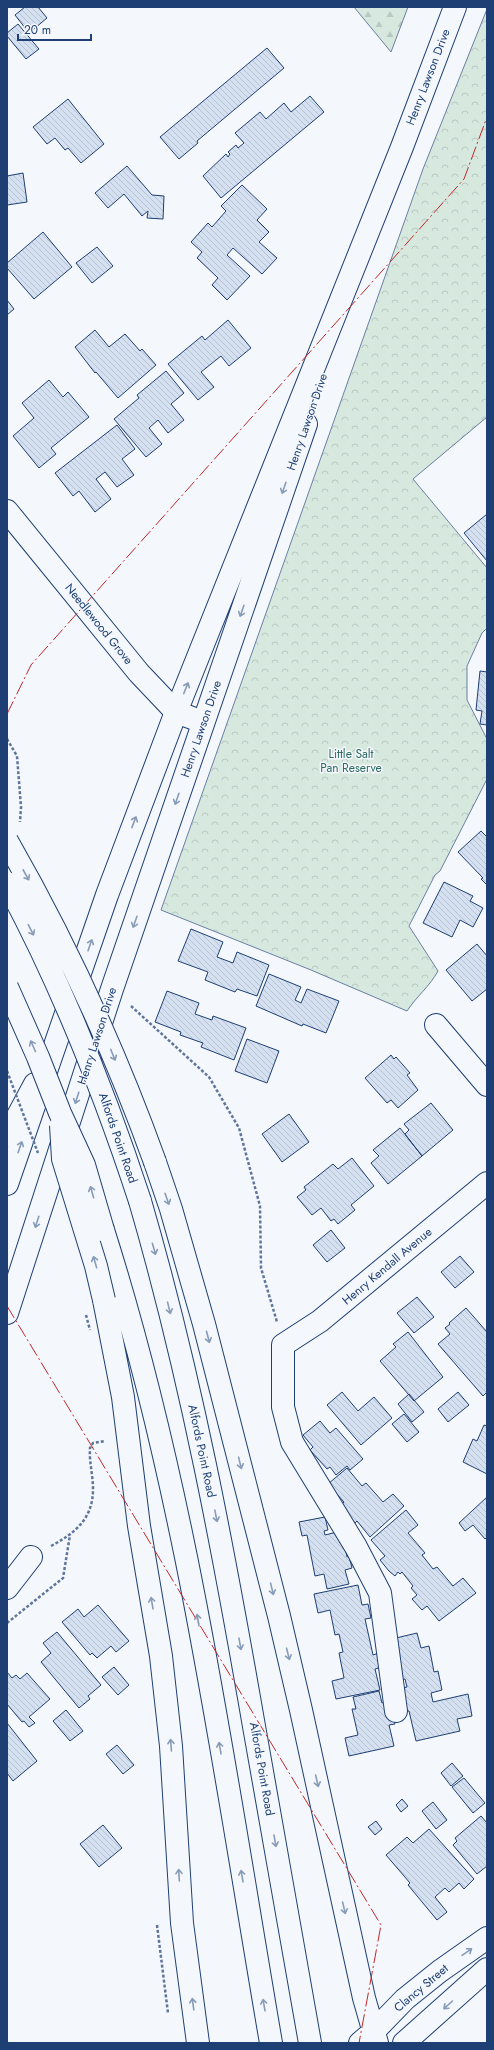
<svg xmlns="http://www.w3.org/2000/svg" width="494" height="2050" font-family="Jost,sans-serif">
	<defs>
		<pattern id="forest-firs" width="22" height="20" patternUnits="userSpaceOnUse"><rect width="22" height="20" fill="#d7e8df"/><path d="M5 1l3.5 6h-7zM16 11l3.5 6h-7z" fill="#b8c8c3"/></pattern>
		<pattern id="park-crowns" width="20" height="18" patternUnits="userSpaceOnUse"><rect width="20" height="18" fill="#d7e8df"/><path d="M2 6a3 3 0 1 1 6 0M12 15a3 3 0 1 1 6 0" fill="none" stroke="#b8c8c3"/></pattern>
		<pattern id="building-back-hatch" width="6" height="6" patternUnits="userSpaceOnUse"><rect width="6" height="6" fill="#d5e0f0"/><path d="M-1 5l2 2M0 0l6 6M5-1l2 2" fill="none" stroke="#b6c1d1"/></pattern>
	</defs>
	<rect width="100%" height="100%" fill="#f4f7fb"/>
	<!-- forest -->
	<path fill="url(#forest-firs)" stroke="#687fa3" d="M354 7H408L391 52Z"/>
	<!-- park -->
	<path fill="url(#park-crowns)" stroke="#687fa3" d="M487 9V417L413 479 487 568V628L482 633 467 666V700L487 739V779L440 871 435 875 409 926 438 971C430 986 416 997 407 1011L311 970 161 910 423 169Z"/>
	<!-- building -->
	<path fill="url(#building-back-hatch)" stroke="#1d3f73" d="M25 7H38L47 18 29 33 15 15Z
		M18 24 39 49 26 59 7 36V33Z
		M267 48 284 68 197 141 198 143 179 159 160 137Z
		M310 96 324 112 221 198 203 176 226 154 228 157 230 154 228 152 236 145 238 148 244 143 235 133 260 112 266 119 284 103 291 112Z
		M68 99 104 144 81 163 68 148 65 150 55 138 47 144 33 127Z
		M127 166 152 195 164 196 163 219 147 218 148 211 142 216 124 194 108 208 95 193Z
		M23 173 27 202 7 205V176Z
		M242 185 267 209 257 220 269 232 259 242 277 258 262 274 233 248 227 255 250 276 227 300 212 285 218 278 197 258 202 252 191 242 208 223 212 227 226 211 221 206Z
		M43 232 72 267 34 299 7 268V263Z
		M97 247 113 266 92 283 76 263Z
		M7 300 14 309 7 315Z
		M228 320 251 348 229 366 221 356 201 372 214 387 198 400 168 364 202 336 205 340Z
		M95 330 109 347 125 334 140 351 142 349 156 365 118 398 96 372 95 373 75 347Z
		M166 371 184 393 171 404 184 420 168 433 158 420 149 428 162 444 146 457 114 419 139 398 137 395Z
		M49 380 63 397 68 392 89 417 51 448 56 454 39 468 13 436 34 418 22 403Z
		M117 425 135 449 122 459 134 475 117 487 105 472 96 479 111 499 95 512 79 491 73 496 55 473Z
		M487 514V561L464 533Z
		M480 671 487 672V725L480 724 482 711 476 710Z
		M481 831 487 837V885L481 879 483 878 458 852Z
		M444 882 473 896 470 901 483 908 473 927 460 920 452 937 423 923Z
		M191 929 223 942 217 957 233 963 237 952 269 965 257 996 237 989 235 992 205 980 208 972 178 961Z
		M477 944 487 956V989L472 1001 446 970Z
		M269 974 301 987 295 1000 301 1003 307 989 339 1001 326 1033 303 1024 302 1026 256 1006Z
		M167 991 199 1003 195 1014 212 1020 213 1016 246 1028 234 1060 201 1047 203 1043 180 1035 181 1032 155 1022Z
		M247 1039 279 1051 267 1083 235 1071Z
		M391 1055 394 1059 396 1057 410 1073 407 1075 418 1090 398 1108 391 1100 387 1103 365 1078Z
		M431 1103 453 1130 422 1156 405 1134 409 1130 404 1124Z
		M289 1114 309 1142 282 1162 262 1134Z
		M400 1128 422 1156 388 1184 371 1163 379 1156 373 1150Z
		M352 1158 374 1186 351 1205 355 1210 338 1224 334 1219 331 1221 321 1208 312 1215 297 1197 306 1190 304 1187 333 1164 338 1169Z
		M331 1230 345 1248 327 1262 313 1245Z
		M460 1256 474 1272 455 1288 441 1272Z
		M417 1297 434 1317 414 1333 397 1313Z
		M466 1308 487 1332V1392L483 1396 438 1344 450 1334 445 1328 450 1324 449 1323Z
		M408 1332 443 1377 414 1401 380 1361 396 1347 393 1344Z
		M342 1392 358 1411 374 1397 392 1418 361 1445 327 1405Z
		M458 1392 469 1405 448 1422 438 1409Z
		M409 1394 424 1412 412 1422 398 1404Z
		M404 1414 419 1432 407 1442 392 1424Z
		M320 1421 330 1433 336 1428 363 1459 350 1470 347 1466 336 1475 330 1467 327 1469 310 1450 313 1447 303 1435Z
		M484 1425 487 1426V1474L463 1462 473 1439 477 1441Z
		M347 1468 362 1486 366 1483 383 1502 393 1494 404 1506 370 1537 357 1521 353 1525 344 1514 347 1510 342 1504 344 1502 328 1484Z
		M487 1497V1537L485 1539 473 1525 465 1531 459 1523Z
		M406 1510 418 1525 408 1533 425 1553 422 1555 433 1569 437 1567 453 1586 463 1578 476 1593 439 1621 427 1606 422 1610 412 1599 417 1595 411 1588 413 1586 402 1572 400 1574 398 1572 395 1576 389 1571 380 1560 385 1556 371 1540Z
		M325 1517 328 1530 324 1531 325 1535 337 1532 340 1543 344 1542 347 1557 349 1556 352 1568 345 1570 349 1584 327 1589 324 1574 315 1576 307 1535 302 1536 299 1522Z
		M358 1585 362 1605 368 1604 371 1618 365 1619 373 1655 379 1653 382 1667 375 1669 380 1690 336 1699 332 1681 344 1678 339 1653 343 1652 339 1634 335 1635 330 1610 318 1613 314 1594Z
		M98 1605 129 1641 116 1652 111 1646 97 1658 92 1653 90 1655 62 1622 78 1609 84 1617Z
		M57 1632 101 1685 88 1696 90 1699 79 1708 41 1662 51 1653 43 1643Z
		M417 1633 421 1648 429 1646 434 1672 438 1671 442 1690 431 1693 433 1702 468 1694 472 1716 457 1719 460 1731 416 1741 409 1711H407L402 1688 407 1687 405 1679 401 1680 396 1638Z
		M114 1667 129 1685 118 1695 102 1677Z
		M7 1672 12 1678 16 1675 20 1679 27 1673 50 1699 29 1717 35 1723 29 1727 24 1721 22 1722 7 1704Z
		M379 1691 382 1703 384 1702 392 1710 395 1724 389 1725 394 1746 349 1756 345 1738 358 1735 352 1709H356L353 1697Z
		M66 1710 83 1731 70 1741 53 1721Z
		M7 1723 37 1761 13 1781 7 1773Z
		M117 1745 134 1765 123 1774 106 1754Z
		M452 1763 463 1776 451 1786 441 1773Z
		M464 1778 485 1803 473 1813 452 1787Z
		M402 1799 408 1806 401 1812 396 1805Z
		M433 1802 447 1820 436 1829 422 1811Z
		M481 1816 487 1823V1866L477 1874 453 1845 457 1841 455 1838Z
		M376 1821 382 1829 375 1835 368 1827Z
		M103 1825 122 1848 99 1867 80 1844Z
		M429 1829 474 1879 464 1889 459 1883 449 1892 445 1888 435 1897 447 1912 437 1920 408 1885 410 1883 386 1855 407 1837 413 1843Z"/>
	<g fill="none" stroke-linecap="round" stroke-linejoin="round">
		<defs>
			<path id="minor" d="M7 511 139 673 176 712 203 722
				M436 1025 487 1085
				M7 1136 35 1084
				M7 1588 31 1557
				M396 1711 380 1593 356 1547 292 1442 283 1407V1345L320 1321 487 1183
				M374 2031 405 1999 440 1971 487 1938
				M404 2043 487 1969"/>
			<path id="major" d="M7 1184 107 895 176 712 402 147 455 7
				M7 1313 112 989 306 424
				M360 2043 374 2031"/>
			<path id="highway" d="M155 1162 171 1209 204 1324 279 1616 301 1710 364 1998 377 2043
				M140 1201C191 1376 224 1553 255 1732 273 1836 292 1939 310 2043
				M103 1230C187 1494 224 1770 271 2043
				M104 1300 123 1397 139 1526 161 1656 171 1746 182 1923 198 2043"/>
		</defs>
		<!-- minor casing -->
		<use href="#minor" stroke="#1d3f73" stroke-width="24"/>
		<!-- major casing -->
		<use href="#major" stroke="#1d3f73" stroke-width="24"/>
		<!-- highway casing -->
		<use href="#highway" stroke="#1d3f73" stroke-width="24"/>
		<!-- path -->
		<path stroke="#5e769c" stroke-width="2.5" stroke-dasharray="3 2" stroke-linecap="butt" d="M7 739 17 756 21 807 20 822
			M131 1006 209 1077 239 1128 260 1206 261 1268 277 1322
			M51 1546C75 1533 93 1519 93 1489 93 1475 89 1462 90 1448L93 1443 105 1441
			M7 1623 63 1578 70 1535
			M157 1925 168 2013"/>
		<!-- minor -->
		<use href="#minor" stroke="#f4f7fb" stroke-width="22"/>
		<!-- major -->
		<use href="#major" stroke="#f4f7fb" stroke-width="22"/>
		<!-- highway -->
		<use href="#highway" stroke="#f4f7fb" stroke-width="22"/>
		<defs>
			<path id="highway-bridge" d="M7 841C66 944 115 1051 155 1162
				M7 883C62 985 104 1091 140 1201
				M7 987 38 1057 60 1113 84 1165 103 1230
				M61 1125 63 1159 96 1266 104 1300"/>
		</defs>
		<!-- highway-bridge casing -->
		<use href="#highway-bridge" stroke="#1d3f73" stroke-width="24" stroke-linecap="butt"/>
		<!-- path-bridge -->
		<path stroke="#5e769c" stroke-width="2.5" stroke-dasharray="3 2" stroke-linecap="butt" d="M7 1071 38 1153
			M86 1315 90 1330"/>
		<!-- highway-bridge -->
		<use href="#highway-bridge" stroke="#f4f7fb" stroke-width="22"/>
		<!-- power -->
		<path stroke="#c62828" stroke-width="1" stroke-dasharray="14 3 2 3" stroke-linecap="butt" d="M7 714 31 665 464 179 487 117
			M7 1306 381 1925 359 2043"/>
	</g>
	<!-- one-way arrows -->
	<defs><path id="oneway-shaft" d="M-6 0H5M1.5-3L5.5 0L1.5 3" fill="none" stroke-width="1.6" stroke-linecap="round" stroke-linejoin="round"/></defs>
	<g stroke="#889bb7">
		<use href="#oneway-shaft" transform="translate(284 488) rotate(109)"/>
		<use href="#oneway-shaft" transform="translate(242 611) rotate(109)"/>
		<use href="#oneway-shaft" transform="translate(186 688) rotate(-68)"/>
		<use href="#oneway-shaft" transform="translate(177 799) rotate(109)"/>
		<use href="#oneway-shaft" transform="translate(134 822) rotate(-69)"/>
		<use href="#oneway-shaft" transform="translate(26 875) rotate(61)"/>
		<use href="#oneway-shaft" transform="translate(135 922) rotate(109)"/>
		<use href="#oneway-shaft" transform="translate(31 930) rotate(63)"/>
		<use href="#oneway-shaft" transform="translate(90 945) rotate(-71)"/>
		<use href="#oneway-shaft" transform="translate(33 1046) rotate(-114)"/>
		<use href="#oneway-shaft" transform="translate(113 1055) rotate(68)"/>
		<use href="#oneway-shaft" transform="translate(77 1098) rotate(108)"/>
		<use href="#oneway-shaft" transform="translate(20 1147) rotate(-71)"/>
		<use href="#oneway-shaft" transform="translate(92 1192) rotate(-106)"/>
		<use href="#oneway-shaft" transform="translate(167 1199) rotate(71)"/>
		<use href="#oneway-shaft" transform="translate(37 1222) rotate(108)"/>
		<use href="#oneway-shaft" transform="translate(154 1249) rotate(74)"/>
		<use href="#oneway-shaft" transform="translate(95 1262) rotate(-106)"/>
		<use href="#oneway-shaft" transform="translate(169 1308) rotate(76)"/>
		<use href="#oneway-shaft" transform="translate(208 1337) rotate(75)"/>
		<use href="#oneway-shaft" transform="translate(240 1463) rotate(76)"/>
		<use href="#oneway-shaft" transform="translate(216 1516) rotate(79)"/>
		<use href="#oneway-shaft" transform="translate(272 1589) rotate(76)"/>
		<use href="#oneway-shaft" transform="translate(152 1603) rotate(-100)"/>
		<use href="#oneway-shaft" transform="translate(198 1620) rotate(-100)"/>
		<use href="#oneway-shaft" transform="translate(240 1644) rotate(80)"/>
		<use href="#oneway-shaft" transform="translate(288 1654) rotate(76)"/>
		<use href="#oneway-shaft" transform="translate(171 1745) rotate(-94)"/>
		<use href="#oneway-shaft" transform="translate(220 1748) rotate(-100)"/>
		<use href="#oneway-shaft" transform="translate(317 1781) rotate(77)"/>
		<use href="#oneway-shaft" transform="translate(275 1841) rotate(80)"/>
		<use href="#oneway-shaft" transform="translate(179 1875) rotate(-93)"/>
		<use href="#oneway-shaft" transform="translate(242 1876) rotate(-100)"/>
		<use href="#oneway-shaft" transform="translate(344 1908) rotate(77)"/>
		<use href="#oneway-shaft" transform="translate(467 1952) rotate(-35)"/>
		<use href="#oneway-shaft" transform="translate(193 2004) rotate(-98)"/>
		<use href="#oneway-shaft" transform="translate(264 2005) rotate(-100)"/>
		<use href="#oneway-shaft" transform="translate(448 2005) rotate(138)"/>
	</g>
	<g text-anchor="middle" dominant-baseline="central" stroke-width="3" stroke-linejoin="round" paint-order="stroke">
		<!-- street labels -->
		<g font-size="12" fill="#1d3f73" stroke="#f4f7fb">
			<text transform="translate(428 77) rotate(-69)">Henry Lawson Drive</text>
			<text transform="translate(307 422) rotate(-71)">Henry Lawson Drive</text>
			<text transform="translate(99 624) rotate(51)">Needlewood Grove</text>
			<text transform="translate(201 729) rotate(-71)">Henry Lawson Drive</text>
			<text transform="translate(97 1036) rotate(-72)">Henry Lawson Drive</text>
			<text transform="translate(118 1138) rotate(71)">Alfords Point Road</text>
			<text transform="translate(387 1266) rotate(-40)">Henry Kendall Avenue</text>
			<text transform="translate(202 1451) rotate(78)">Alfords Point Road</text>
			<text transform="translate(262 1769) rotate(80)">Alfords Point Road</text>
			<text transform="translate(421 1988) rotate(-40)">Clancy Street</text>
		</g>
		<!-- park labels -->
		<g font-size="12" fill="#2c6c60" stroke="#f4f7fb">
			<text x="351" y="754">Little Salt<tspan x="351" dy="14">Pan Reserve</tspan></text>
		</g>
	</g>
	<!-- border -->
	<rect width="494" height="2050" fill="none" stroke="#1d3f73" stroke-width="16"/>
	<!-- scale -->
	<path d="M18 34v6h73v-6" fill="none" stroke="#1d3f73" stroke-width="2"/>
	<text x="24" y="34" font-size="12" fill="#1d3f73" stroke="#f4f7fb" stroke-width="3" paint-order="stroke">20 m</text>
</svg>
